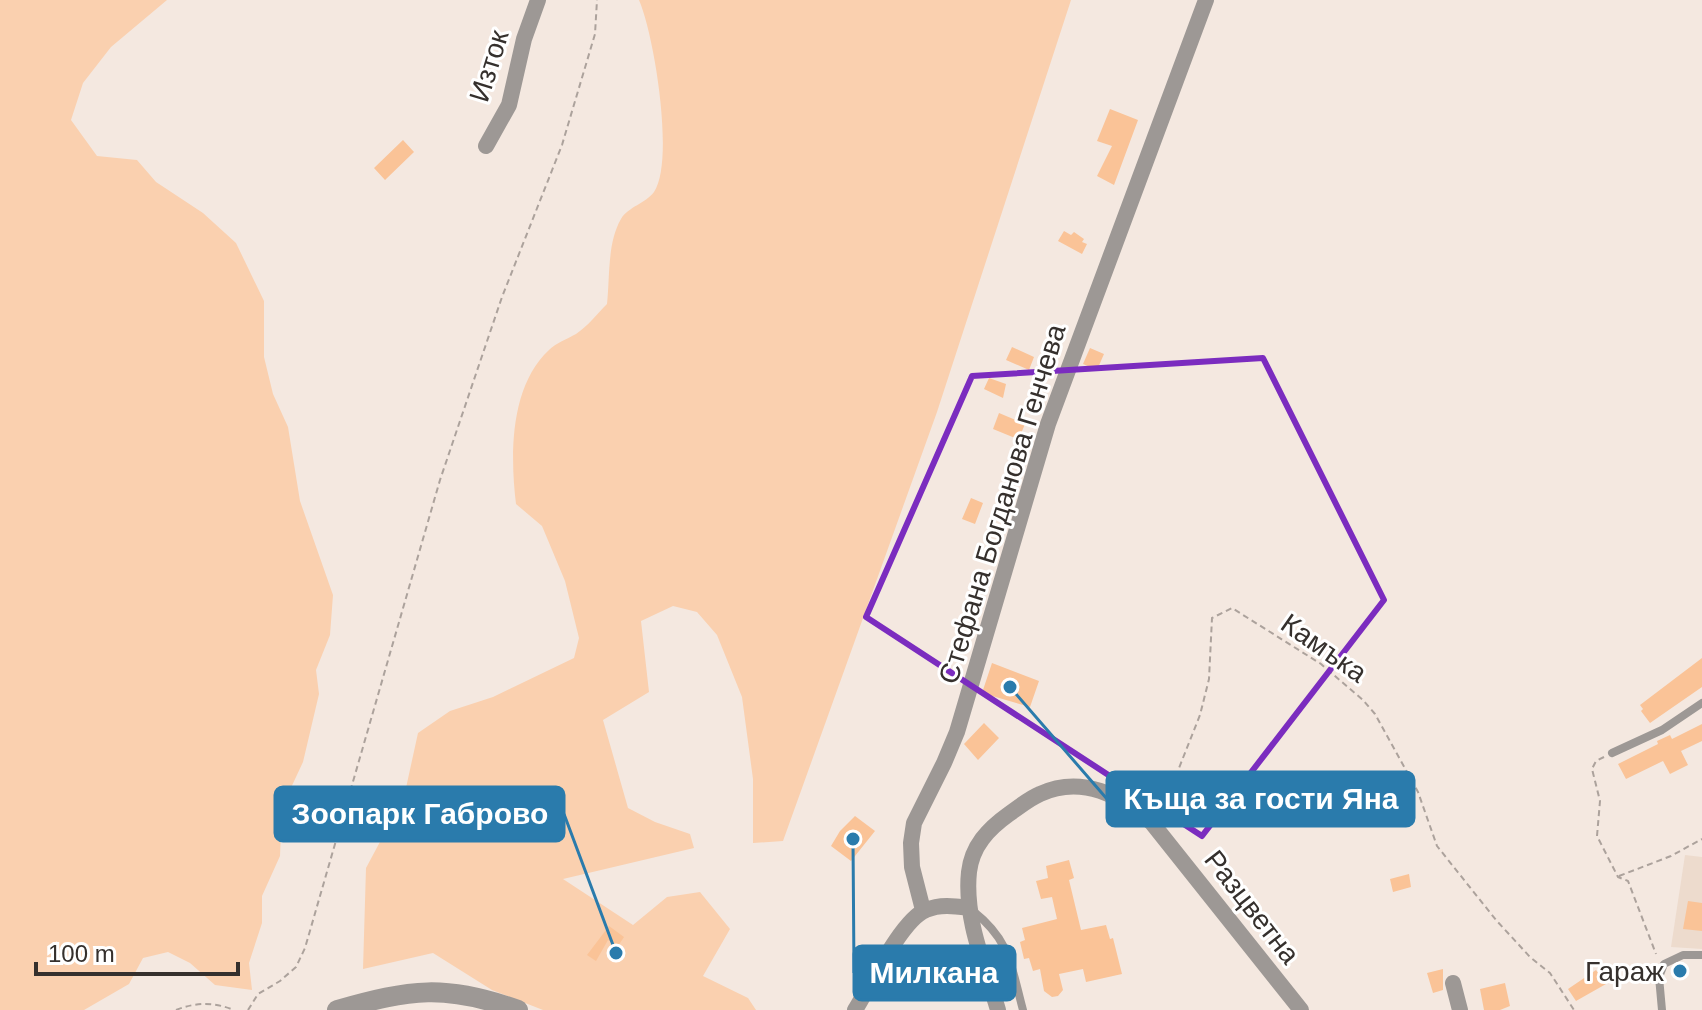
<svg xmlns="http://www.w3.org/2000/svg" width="1702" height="1010" font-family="Arial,sans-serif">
	<rect width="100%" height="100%" fill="#f4e8e0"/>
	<!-- built -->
	<path fill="#eddbcd" d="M1685 855 1702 857V949L1671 947Z"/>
	<!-- green -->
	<path fill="#fad0af" d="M0 0H167L111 47 83 83 71 120 97 156 137 160 156 182 203 213 236 243 264 301V357L273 394 288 427 300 501 333 595 330 635 316 670 319 694 303 762 282 807 280 856 262 896V923L249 963 252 990 215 985 190 963 168 952 143 958 129 984 84 1010H0Z
		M639 0H1071L937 412 783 841 753 843V779L742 697 717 635 697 612 673 606 641 621 649 692 603 720 628 808 655 822 690 834 694 848 563 879 633 925 667 897 700 892 730 929 703 976 748 998 756 1010H543L492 990 433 953 363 969 366 868 404 797 418 733 450 711 493 697 574 658 579 638 565 581 542 526 516 504C510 455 510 386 549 350 556 343 567 339 576 334 588 326 597 314 607 304 610 278 607 243 621 219 628 207 646 203 654 192 675 161 654 34 639 0Z"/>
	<!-- building -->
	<path fill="#fac397" d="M1110 109 1138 120 1114 185 1097 176 1112 146 1097 141Z
		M403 140 414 152 385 180 374 168Z
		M1064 231 1071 235 1074 232 1084 239 1082 242 1087 244 1082 254 1058 241Z
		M1012 347 1034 357 1029 370 1006 360Z
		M1090 348 1104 354 1097 370 1083 364Z
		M989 378 1006 384 1003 398 984 389Z
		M999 413 1025 424 1020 436 1016 434 1015 438 993 429Z
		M971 498 983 503 975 524 962 519Z
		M1702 658V687L1650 723 1641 711 1643 709 1640 705Z
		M992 663 1039 681 1030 707 982 693Z
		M984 723 999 738 978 760 964 744Z
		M1702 724V741L1681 751 1688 765 1670 774 1663 761 1626 779 1618 764 1658 744 1657 741 1670 735 1672 739Z
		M855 816 875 831 851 861 831 846 840 831Z
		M1069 860 1074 878 1069 880 1081 930 1106 925 1110 939 1113 938 1122 974 1086 982 1083 969 1059 974 1063 990 1058 996 1052 997 1044 991 1040 969 1033 971 1029 958 1024 959 1020 942 1025 940 1022 928 1057 919 1052 897 1041 899 1036 881 1048 878 1046 866Z
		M1409 874 1411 887 1393 892 1390 879Z
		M1688 901 1702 903V931L1683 929Z
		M609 926 624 937 618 946 608 940 596 961 587 955Z
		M1443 969V990L1433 993 1427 973Z
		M1596 970 1606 984 1576 1001 1568 989Z
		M1505 983 1510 1006 1500 1010H1484L1480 989Z"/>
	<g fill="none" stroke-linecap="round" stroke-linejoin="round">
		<!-- path -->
		<path stroke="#aca29c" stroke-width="2" stroke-dasharray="6 4" stroke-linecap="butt" d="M1604 757 1596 761 1592 769 1600 801 1597 836 1618 877 1628 881 1656 954
			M1168 816 1179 768 1200 715 1209 679 1212 618 1232 608 1321 664 1363 700 1375 714 1418 792 1437 846 1496 920 1530 957 1550 973 1574 1010
			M1619 876 1671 856 1702 839
			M176 1010C196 1002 214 1002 234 1010
			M248 1010 258 994 280 981 296 967 305 948 440 480 502 297 562 145 595 34 597 0"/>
		<!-- service -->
		<path stroke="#9d9895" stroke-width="8" d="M1612 753 1662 730 1702 703
			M973 911C1011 941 1011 966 1023 1010
			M1662 1010 1659 977 1664 964 1683 955H1702"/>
		<!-- minor -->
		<path stroke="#9d9895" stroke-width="16" d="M486 146 509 105 524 39 538 0
			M923 910 912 867 911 843 914 823 944 763 957 732 1048 424 1206 0
			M1453 983 1460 1010
			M855 1010C870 986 902 919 926 910 940 904 954 906 969 908
			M998 1010C985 966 964 919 969 872 972 846 988 829 1009 814 1019 807 1030 798 1040 794 1081 775 1122 795 1152 823L1301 1010"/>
		<!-- tertiary -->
		<path stroke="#9d9895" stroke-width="20" d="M337 1010C411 989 445 984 518 1010"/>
	</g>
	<!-- marked area -->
	<path fill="none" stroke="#7b2cbf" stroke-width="6" stroke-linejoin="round" d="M1263 358 1384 600 1202 836 866 617 972 376Z"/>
	<!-- markers -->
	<circle fill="#2a7bac" stroke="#fff" stroke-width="3" cx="1680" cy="971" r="8"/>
	<g text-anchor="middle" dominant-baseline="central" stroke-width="6" stroke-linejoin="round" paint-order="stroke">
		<!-- street labels -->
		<g font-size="28" fill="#35302d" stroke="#fff">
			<text transform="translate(489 66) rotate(-73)">Изток</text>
			<text transform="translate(1002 504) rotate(-73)">Стефана Богданова Генчева</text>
			<text transform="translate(1324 648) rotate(35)">Камъка</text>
			<text transform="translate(1252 907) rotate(52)">Разцветна</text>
		</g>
		<!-- poi labels -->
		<g font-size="28" fill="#35302d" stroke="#fff" text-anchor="end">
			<text x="1664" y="971">Гараж</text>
		</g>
	</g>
	<!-- callouts -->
	<path fill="none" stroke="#2a7bac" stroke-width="3" d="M1010 687L1107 799M616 953L564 814M853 839L854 973"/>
	<g fill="#2a7bac" stroke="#fff" stroke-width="3">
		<circle cx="1010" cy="687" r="8"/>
		<circle cx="616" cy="953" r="8"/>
		<circle cx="853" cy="839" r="8"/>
	</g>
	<g fill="#2a7bac" stroke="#2a7bac" stroke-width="3">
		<rect x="1107" y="772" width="307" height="54" rx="8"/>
		<rect x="275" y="787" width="289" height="54" rx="8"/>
		<rect x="854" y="946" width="161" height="54" rx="8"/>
	</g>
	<g font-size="30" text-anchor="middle" font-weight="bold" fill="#fff">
		<text x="1261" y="809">Къща за гости Яна</text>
		<text x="420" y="824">Зоопарк Габрово</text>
		<text x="934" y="983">Милкана</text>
	</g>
	<!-- scale -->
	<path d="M36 962v12h202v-12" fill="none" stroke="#35302d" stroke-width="4"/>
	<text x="48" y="962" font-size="24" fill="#35302d" stroke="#ffffff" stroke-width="6" paint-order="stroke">100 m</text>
</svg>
